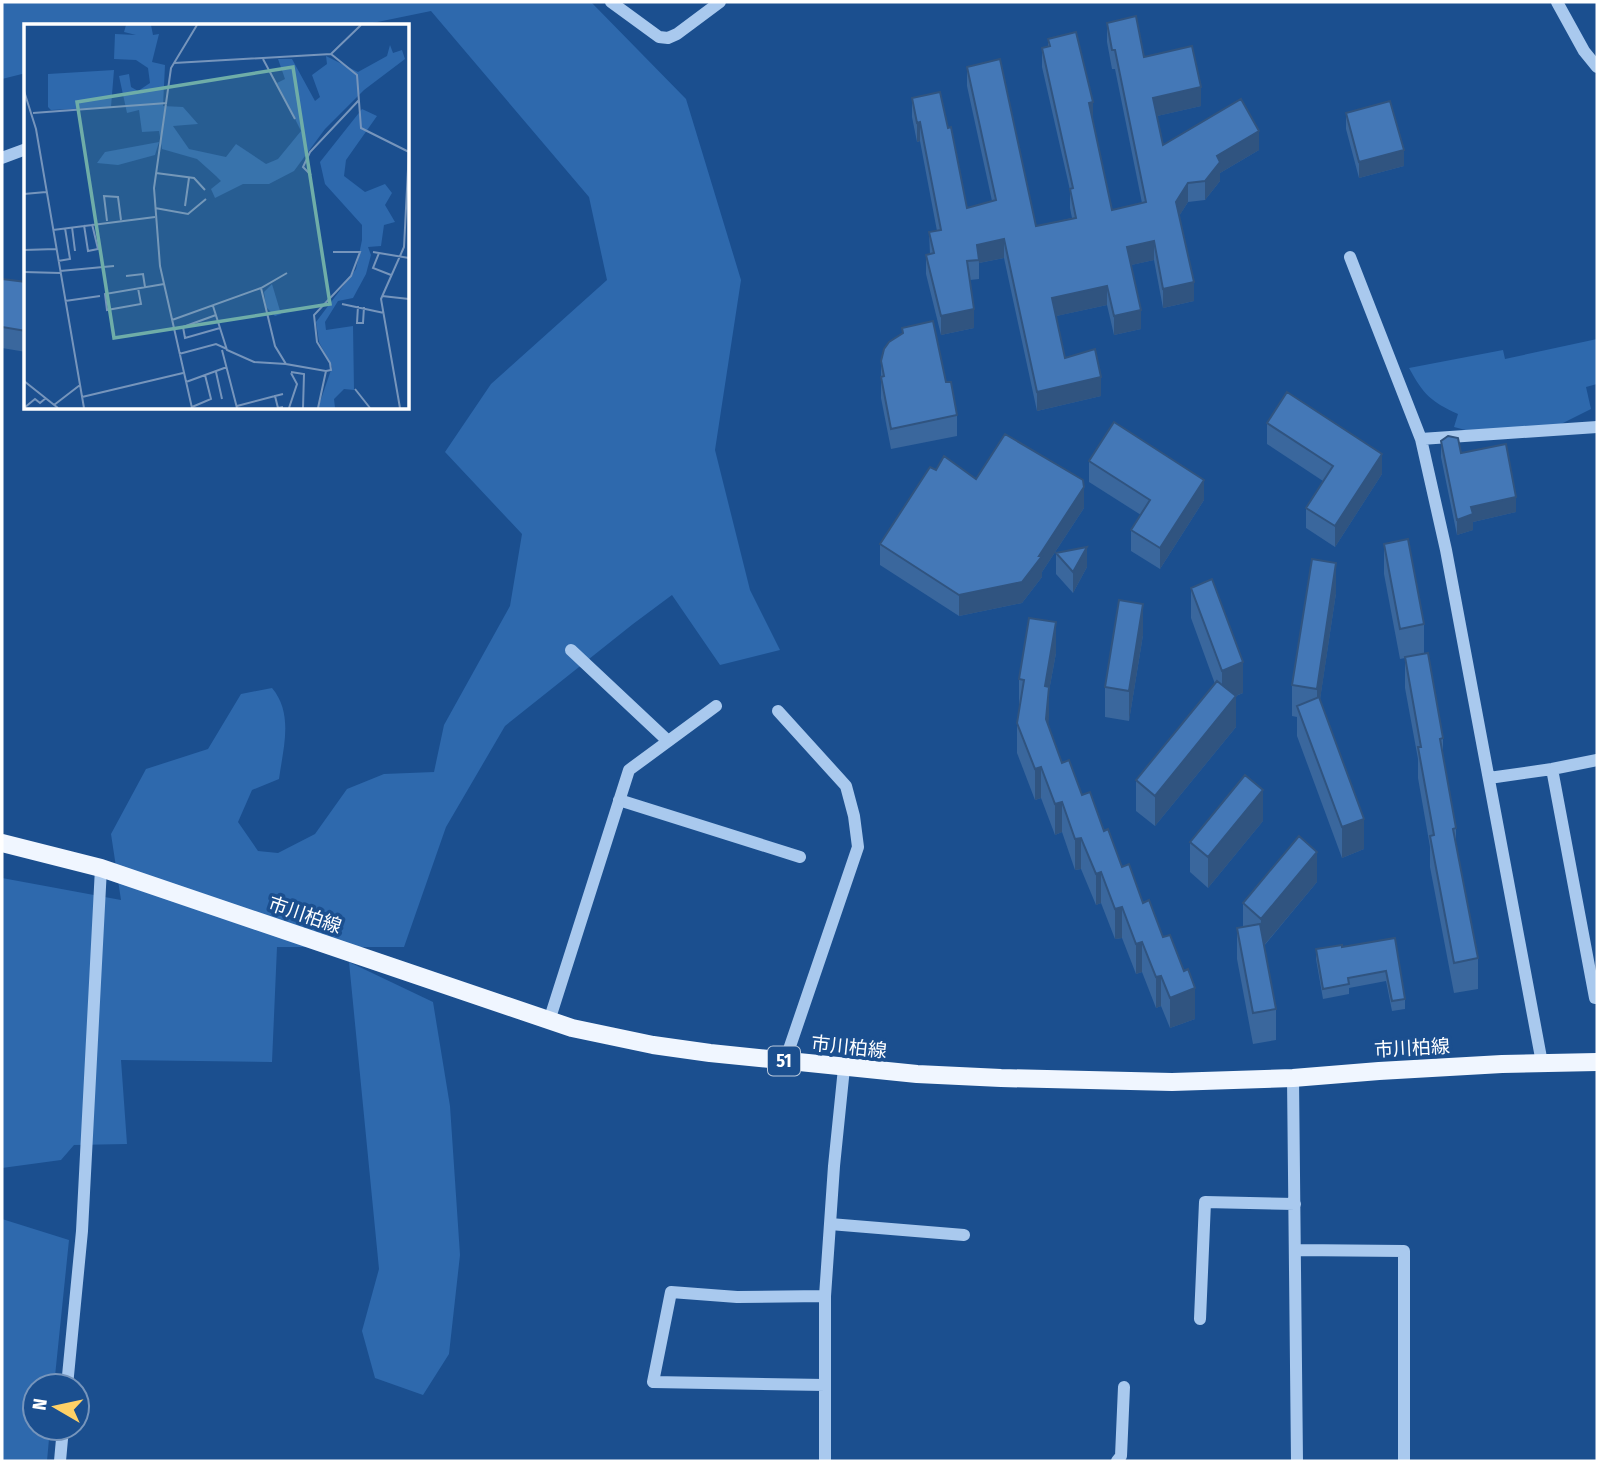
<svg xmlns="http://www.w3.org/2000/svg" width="1599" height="1463" font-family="'Fira Sans Condensed','Noto Sans JP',sans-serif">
	<rect width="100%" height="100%" fill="#1b4f8f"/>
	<!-- green -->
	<path fill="#2e69ad" d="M2 2H591L686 99 741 280 715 450 750 590 780 650 720 665 672 595 633 624 505 726 446 827 404 947H277L272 1062 121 1060 127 1144 74 1145 61 1160 2 1168V878L121 900 111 834 146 769 208 749 241 694 272 688C294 714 283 749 279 779L252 790 238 822 258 851 278 853 315 834 347 789 384 774 434 772 444 725 510 606 522 534 445 452 491 384 607 280 589 197 431 11 358 26H26V73L2 79Z
		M1597 339V384L1586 387 1591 409 1549 430 1477 433 1454 427 1458 414C1430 401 1424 395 1409 368L1503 350 1505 359Z
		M349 962 433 1002 450 1106 460 1255 449 1354 423 1395 375 1378 362 1331 379 1269Z
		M2 1219 69 1240 54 1386H35V1428H50L47 1461H2Z"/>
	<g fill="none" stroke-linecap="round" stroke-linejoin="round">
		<!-- minor -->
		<path stroke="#a9c9ee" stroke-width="12" d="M611 2 659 37 668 38 677 34 720 2
			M1557 2 1584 51 1597 67
			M2 158 26 149
			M1350 257 1421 439 1446 550 1542 1063
			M1421 439 1597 427
			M571 650 668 741
			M778 711 846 786 854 816 858 847 785 1061
			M1552 769 1595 998H1597
			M1489 778 1552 769 1597 760
			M619 800 800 857
			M549 1021 629 770 716 706
			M1293 1078 1297 1461
			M830 1224 964 1235
			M1295 1250 1404 1251V1461
			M825 1296 737 1297 671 1292 653 1382 825 1385
			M1200 1319 1205 1202 1295 1204
			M67 1386 82 1231 101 868
			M60 1461 63 1428
			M825 1461V1296L834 1166 844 1068
			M1117 1461 1121 1456 1124 1387"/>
		<!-- major -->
		<path stroke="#f0f6ff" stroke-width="18" d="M2 843 101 868 572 1028 653 1045 710 1053 917 1074 1001 1078 1172 1082 1293 1078 1379 1071 1502 1064 1597 1062"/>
	</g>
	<!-- wall -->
	<path fill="#3a679d" d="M1107 23 1144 57 1201 106 1157 116 1163 145 1259 150 1220 173V181L1205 200 1188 202 1179 216 1194 301 1163 308 1154 260 1131 265 1141 329 1114 335 1107 305 1056 316 1065 358 1101 396 1037 411 1004 258 979 263V279L970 280 974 328 941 335 926 274V255L930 254 929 232 937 231 920 141 917 142 912 117V98L948 128 967 208 992 201 967 86V67L1036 226 1072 218 1070 208V190L1042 67V48L1048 46V39L1093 120 1112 210 1142 203 1115 69H1112L1107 42Z
		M1346 113 1404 166 1359 178 1346 129Z
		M2 279 26 282V352L2 348Z
		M902 328 946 382 957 415V436L891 449 881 398V361L902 333Z
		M1267 423 1382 474 1335 547 1306 528V508L1323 481 1267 444Z
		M1441 441 1461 453 1516 512 1473 522V530L1457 535 1441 457Z
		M1089 461 1204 500 1160 569 1131 551V530L1141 515 1089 482Z
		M936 470 976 479 1084 508 1042 572V577L1022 603 959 616 880 565V544Z
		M1384 544 1424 624V654L1443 738V757L1456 828V846L1478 958V989L1454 993 1430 867V847L1418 778V759L1405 688V658L1400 659 1384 574Z
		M1056 553 1087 567 1073 593 1056 574Z
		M1191 588 1243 693 1236 696V727L1155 826 1136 811V780L1215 684 1191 618Z
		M1336 593 1320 699 1364 849 1342 858 1297 736V717L1292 716V685Z
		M1143 635 1129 721 1105 717V687Z
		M1056 653 1049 691 1048 726 1062 763 1104 831 1122 867 1143 903 1195 1019 1170 1028 1161 1006 1156 1008 1142 972 1136 974 1122 938 1115 939 1101 903 1096 905 1081 869 1075 870 1062 832 1055 835 1041 798 1035 800 1017 753V723L1019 710V679Z
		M1263 821 1208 888 1190 872V842Z
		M1317 882 1264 946 1276 1009V1040L1253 1044 1237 959V928L1243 927V903Z
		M1395 938 1405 999V1009L1392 1011 1386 981 1349 988V994L1323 999 1316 959V949L1342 947Z"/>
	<!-- shaded-wall -->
	<path fill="#305480" d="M1201 87V106L1153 117V98Z
		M1093 102V121L1089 103Z
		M920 122V141L917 142V123Z
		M1259 131V150L1220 173V181L1205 200V181L1217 156Z
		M1404 150V166L1359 178V162Z
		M1188 183V202L1176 221V202Z
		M1004 239V258L979 263 977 245Z
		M1154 241V260L1127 266V247Z
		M1194 282V301L1163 308V289Z
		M1107 286V305L1052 317V298Z
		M974 309V328L941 335V316Z
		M1141 310V329L1114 335V316Z
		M1101 377V396L1037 411V392Z
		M1382 454V474L1335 547V526Z
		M1204 480V500L1160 569V548Z
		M1084 487V508L1042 572V577L1022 603 959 616V595L1039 556Z
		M1516 497V512L1473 522V530L1457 535V520L1471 507Z
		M1087 547V567L1073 593V572Z
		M1336 563V593L1317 720V689Z
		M1143 604V635L1129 721V691Z
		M1056 622V653L1049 691V717L1046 750 1045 686Z
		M1243 662V693L1222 701V671Z
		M1236 696V727L1155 826V796Z
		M1041 767V798L1035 800V769Z
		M1263 790V821L1208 888V857Z
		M1062 802V832L1055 835V804Z
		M1364 819V849L1342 858V827Z
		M1081 838V869L1075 870V839Z
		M1317 852V882L1261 949V919Z
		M1101 872V903L1096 905V874Z
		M1122 907V938L1115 939V909Z
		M1142 942V972L1136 974V944Z
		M1161 976V1006L1156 1008V977Z
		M1195 988V1019L1170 1028V998Z"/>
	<!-- building -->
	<path fill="#4478b7" stroke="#305480" stroke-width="2" d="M1136 16 1144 57 1192 46 1201 87 1153 98 1163 145 1241 99 1259 131 1217 156 1220 162 1205 181 1188 183 1176 202 1194 282 1163 289 1154 241 1127 247 1141 310 1114 316 1107 286 1052 298 1065 358 1095 349 1101 377 1037 392 1004 239 977 245 979 260 967 261 974 309 941 316 926 255 934 253 929 232 941 230 920 122 917 123 912 98 940 92 948 128 951 127 967 208 996 200 967 67 1000 59 1036 226 1076 218 1070 189 1073 188 1042 48 1050 46 1048 39 1076 32 1093 102 1089 103 1112 210 1146 202 1115 50H1112L1107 23Z
		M1390 101 1404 150 1359 162 1346 113Z
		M2 279 26 282V331L2 327Z
		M933 321 946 382H951L957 415 891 429 881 377 884 376 881 361 884 349 889 342 903 333 902 328Z
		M1287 392 1382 454 1335 526 1306 508 1333 466 1267 423Z
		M1114 422 1204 480 1160 548 1131 530 1150 500 1089 461Z
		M1005 434 1083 480 1084 487 1039 556H1042L1022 582 959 595 880 544 930 467 936 470 944 456 976 479Z
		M1448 436 1458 438 1461 453 1506 444 1516 497 1471 507 1473 514 1457 520 1441 441Z
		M1408 539 1424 624 1400 629 1384 544Z
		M1087 547 1073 572 1056 553Z
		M1312 559 1336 563 1317 689 1292 685Z
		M1212 579 1243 662 1222 671 1191 588Z
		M1119 600 1143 604 1129 691 1105 687Z
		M1029 618 1056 622 1045 686 1049 687 1046 719 1062 763 1069 760 1082 795 1090 792 1104 831 1108 829 1122 867 1129 864 1143 903 1149 900 1163 937 1170 935 1184 971 1188 969 1195 988 1170 998 1161 976 1156 977 1142 942 1136 944 1122 907 1115 909 1101 872 1096 874 1081 838 1075 839 1062 802 1055 804 1041 767 1035 769 1017 723 1024 680 1019 679Z
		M1428 653 1443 738 1440 739 1456 828 1453 829 1478 958 1454 963 1430 836 1434 835 1418 747H1421L1405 657Z
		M1217 681 1236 696 1155 796 1136 780Z
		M1319 697 1364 819 1342 827 1297 706Z
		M1245 775 1263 790 1208 857 1190 842Z
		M1299 836 1317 852 1261 919 1243 903Z
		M1260 924 1276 1009 1253 1013 1237 928Z
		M1395 938 1405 999 1392 1001 1386 971 1348 978 1349 984 1323 989 1316 949 1342 945V947Z"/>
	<g text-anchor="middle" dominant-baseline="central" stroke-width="7" stroke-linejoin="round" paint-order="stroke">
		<!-- shield labels -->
		<rect fill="#1b4f8f" stroke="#bbcadd" stroke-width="2" x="768" y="1046.5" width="32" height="29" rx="5"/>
		<g font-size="18" font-weight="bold" fill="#fff">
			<text x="784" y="1061">51</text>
		</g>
		<!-- street labels -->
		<g font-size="19" fill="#fff" stroke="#1b4f8f">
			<text transform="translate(305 915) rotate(19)">市川柏線</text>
			<text transform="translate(849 1047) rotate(6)">市川柏線</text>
			<text transform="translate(1412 1048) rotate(-3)">市川柏線</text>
		</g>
	</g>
	<!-- overview -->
	<g transform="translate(24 24)">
		<rect width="385" height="385" fill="#1b4f8f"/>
		<path d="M102 1H127L129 11 135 10 128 38 141 41 139 82 159 83 174 100 149 102 165 125 202 133 212 120 242 140 254 135 277 107 253 59 261 55 254 35H268L291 77 296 73 288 51 303 40 302 32 334 48 363 32 366 21 369 29 378 26 381 35 340 66 301 105 270 147 245 160H219L191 174 187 165 197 157 192 152 173 135 138 125 135 107 118 108 115 86 103 89 95 52 105 50 107 63 114 67 126 59 124 44 112 36 90 35 91 10 112 11 100 8ZM90 46 87 83 27 86 24 83V50ZM338 85 353 92 322 136 320 152 341 168 361 160 368 169 361 181 371 198 360 201 357 222 344 223 347 231 342 250 329 274 314 277 301 298 302 306 329 302 330 366 320 365 310 375 311 384H294L308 343 295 318 292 298 332 245 338 216V201L301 160 296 138ZM135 118 131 131 94 141 73 139 81 128ZM248 260 257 290 251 292 242 283 240 268Z" fill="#2e69ad"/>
		<path fill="none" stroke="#7695bc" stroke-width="2" d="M307 30 333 51 337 104 385 128M239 35 271 95M150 39 307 30 337 1M0 67 12 105 60 384M9 89 143 79M132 149 170 154 181 166M287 151 279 143 286 128 335 76M0 170 22 168M161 182 165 154M131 184 164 190 182 175M83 197 80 172 94 173 97 196M60 201 64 227 74 225 68 200M48 203 51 227M29 206 131 193M0 226 32 225M349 228 385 234M355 229 349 244 367 251M34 237 46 235 41 204M36 247 90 242M0 248 36 249M102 252 119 250 121 263M114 264 117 280 83 286 81 270 140 260M237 264 251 322 262 340 302 347 294 384M358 272 385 275M41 277 76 272M318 280 360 289M189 282 203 326 230 338 262 340M334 282 333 299H339L340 283M192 291 159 303 161 314 196 304M148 296 237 264 263 249M198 326 213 384M155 330 192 320 203 325M302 347 307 346 306 339 293 318 290 291 327 252 336 228H309M192 348 198 375M267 348 280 350 279 384M0 357 34 384M162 358 203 343M331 365 346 384M58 373 159 349M30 381 56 361M213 382 251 372M168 383 187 375 181 351M259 383 254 384 251 372 259 370M0 384 11 375 16 379 22 374M168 384 136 242 130 164 147 44 173 1M265 384 273 360 267 349M376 384 357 275 380 223 385 126"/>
		<path fill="#6fada8" fill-opacity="0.15" stroke="#6fada8" stroke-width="3.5" d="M269 43 306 280 90 314 53 78Z"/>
		<rect width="385" height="385" fill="none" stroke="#fff" stroke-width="3.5"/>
	</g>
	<!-- border -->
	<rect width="1599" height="1463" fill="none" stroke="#ffffff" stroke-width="7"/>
	<!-- north arrow -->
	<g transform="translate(56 1407) rotate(279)"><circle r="33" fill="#1b4f8f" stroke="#7695bc" stroke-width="2"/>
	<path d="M0-5L12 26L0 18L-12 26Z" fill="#ffd166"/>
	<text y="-10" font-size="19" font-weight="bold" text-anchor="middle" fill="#ffffff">N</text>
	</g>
</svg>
